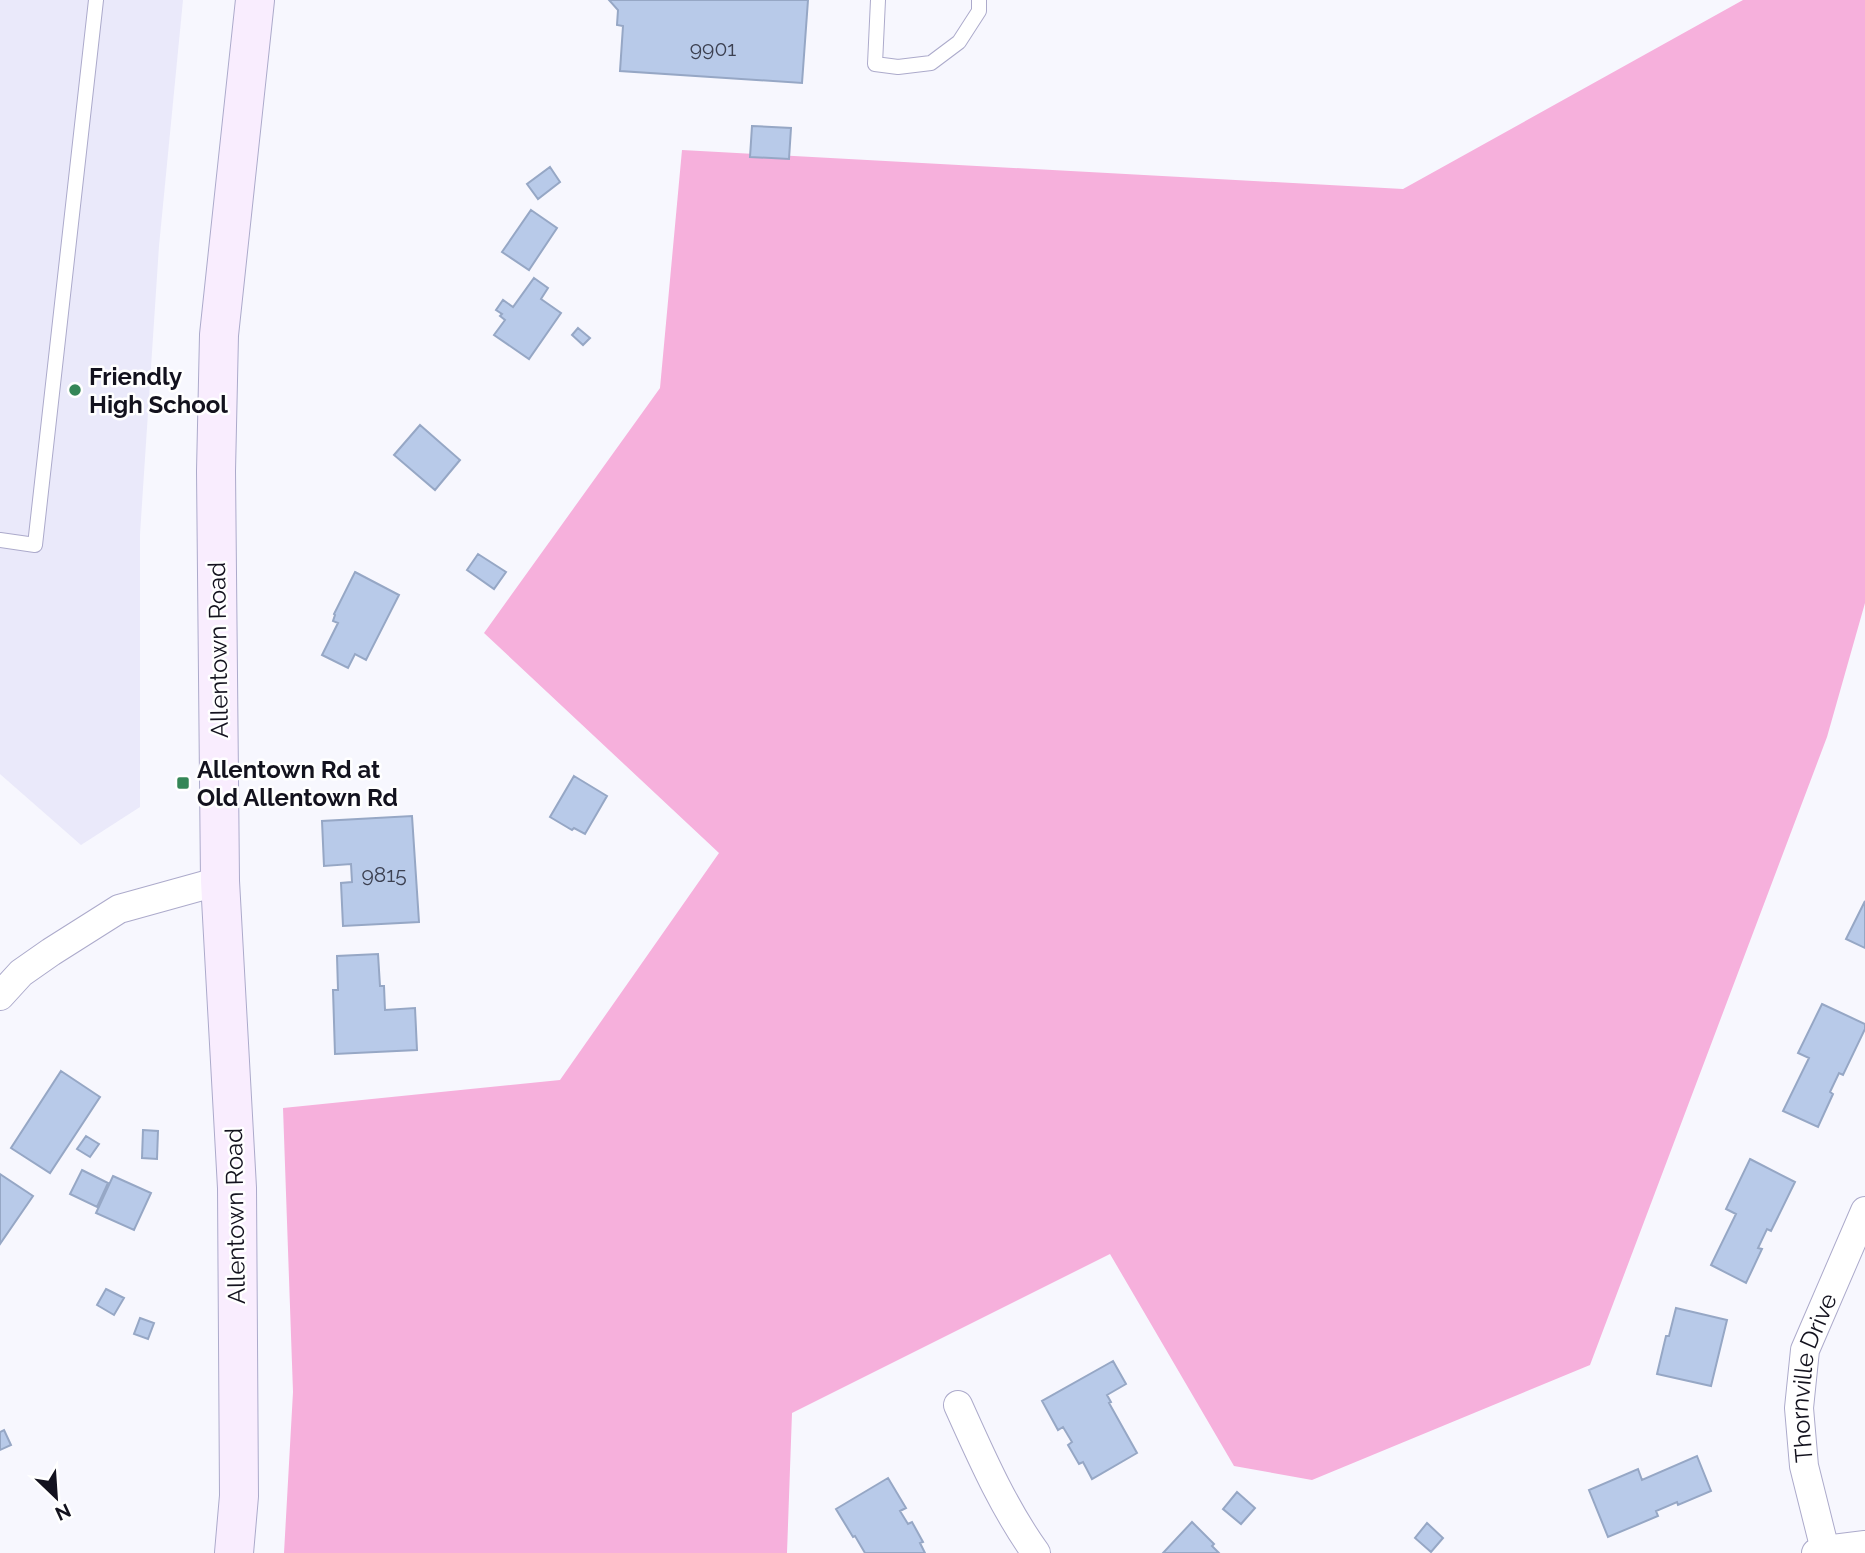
<svg xmlns="http://www.w3.org/2000/svg" width="1865" height="1553" font-family="Raleway,sans-serif">
	<rect width="100%" height="100%" fill="#f7f7fe"/>
	<!-- built -->
	<path fill="#eae9fa" d="M0 0H183L159 246 140 534V807L81 845 0 774Z"/>
	<!-- forest -->
	<path fill="#f6b0dc" d="M1743 0H1865V603L1827 737 1590 1365 1312 1480 1234 1466 1110 1254 792 1413 787 1553H284L293 1392 283 1108 560 1080 719 853 484 633 660 388 682 150 1403 189Z"/>
	<!-- building -->
	<path fill="#b8cae9" stroke="#96a7c5" stroke-width="2" d="M609 0H808L802 83 620 71 623 26 617 25 618 10Z
		M752 126 791 128 789 159 750 157Z
		M550 167 560 182 538 199 527 184Z
		M531 210 557 228 529 270 502 252Z
		M534 278 548 288 541 299 561 313 529 359 494 335 505 320 500 316 502 314 496 310 503 300 513 307Z
		M578 328 590 338 583 345 572 335Z
		M420 425 460 460 435 490 394 455Z
		M478 554 506 572 494 589 467 570Z
		M355 572 399 595 366 660 355 654 348 668 322 655 338 623 333 621 335 615 334 614Z
		M574 776 607 796 585 834 574 828 572 830 550 817Z
		M412 816 419 922 343 926 341 883 352 882 351 864 324 866 322 821Z
		M1865 901V948L1846 939Z
		M378 954 380 986H384L385 1010 415 1008 417 1050 335 1054 333 990H338L337 956Z
		M1822 1004 1865 1024V1029L1843 1075 1839 1073 1830 1092 1833 1094 1818 1127 1783 1111 1809 1058 1798 1053Z
		M61 1071 100 1097 50 1173 11 1148Z
		M143 1130 158 1131 157 1159 142 1158Z
		M86 1136 99 1144 90 1157 77 1149Z
		M1750 1159 1795 1182 1771 1231 1767 1229 1758 1248 1762 1249 1746 1283 1711 1265 1736 1214 1726 1209Z
		M82 1170 108 1183 97 1207 70 1194Z
		M0 1174 33 1196 0 1244Z
		M113 1176 151 1193 134 1230 96 1213Z
		M106 1289 124 1298 114 1315 97 1305Z
		M1676 1308 1727 1320 1711 1386 1657 1374 1666 1336H1669Z
		M140 1318 154 1323 148 1339 134 1334Z
		M1113 1361 1126 1384 1107 1395 1111 1402 1109 1403 1137 1453 1092 1479 1083 1462 1079 1464 1068 1445 1072 1442 1063 1427 1058 1430 1042 1401Z
		M4 1430 11 1445 0 1450V1432Z
		M1697 1456 1711 1491 1678 1505 1677 1502 1656 1511 1658 1516 1608 1537 1589 1490 1638 1469 1642 1480Z
		M888 1478 906 1508 900 1511 908 1524 912 1522 923 1542 920 1543 925 1553H865L855 1536 853 1537 836 1509Z
		M1237 1492 1255 1508 1241 1524 1223 1509Z
		M1192 1522 1214 1544 1212 1546 1219 1553H1163Z
		M1427 1523 1443 1538 1431 1552 1415 1538Z"/>
	<g fill="none" stroke-linecap="round" stroke-linejoin="round">
		<defs>
			<path id="service" d="M878 0 875 64 898 67 931 63 959 42 979 11V0
				M0 540 35 545 96 0"/>
			<g id="minor">
				<path d="M0 996 21 973 51 952 119 909 220 881"/>
				<path d="M958 1405C981 1456 1003 1507 1036 1553"/>
				<path id="s1" d="M1825 1550 1804 1466 1799 1408 1805 1350 1865 1211"/>
				<path d="M1816 1553 1825 1550 1865 1545"/>
			</g>
			<path id="secondary" d="M234 1553 239 1496 237 1188 220 881 216 471 219 335 255 0"/>
		</defs>
		<!-- service casing -->
		<use href="#service" stroke="#acaacb" stroke-width="16"/>
		<!-- minor casing -->
		<use href="#minor" stroke="#acaacb" stroke-width="30"/>
		<!-- secondary casing -->
		<use href="#secondary" stroke="#acaacb" stroke-width="40"/>
		<!-- service -->
		<use href="#service" stroke="#fff" stroke-width="14"/>
		<!-- minor -->
		<use href="#minor" stroke="#fff" stroke-width="28"/>
		<!-- secondary -->
		<use href="#secondary" stroke="#f9edfe" stroke-width="38"/>
	</g>
	<!-- markers -->
	<g fill="#348657" stroke="#fff" stroke-width="2.5">
		<circle cx="75" cy="390" r="7"/>
		<rect x="176" y="776" width="14" height="14" rx="3.5"/>
	</g>
	<g text-anchor="middle" dominant-baseline="central" stroke-width="5" stroke-linejoin="round" paint-order="stroke">
		<!-- number labels -->
		<g font-size="21" fill="#3c4051">
			<text x="713" y="48">9901</text>
			<text x="384" y="874">9815</text>
		</g>
		<!-- poi labels -->
		<g font-size="24" font-weight="bold" fill="#13121e" stroke="#fff" text-anchor="start">
			<text x="89" y="376">Friendly<tspan x="89" dy="28">High School</tspan></text>
			<text x="197" y="769">Allentown Rd at<tspan x="197" dy="28">Old Allentown Rd</tspan></text>
		</g>
		<!-- street labels -->
		<g font-size="24" fill="#13121e" stroke="#fff">
			<text transform="translate(218 650) rotate(-91)">Allentown Road</text>
			<text transform="translate(235 1216) rotate(-91)">Allentown Road</text>
			<text stroke="none"><textPath href="#s1" startOffset="177">Thornville Drive</textPath></text>
		</g>
	</g>
	<!-- north arrow -->
	<g transform="translate(56 1497) rotate(155)" stroke="#ffffff" stroke-width="5" paint-order="stroke">
	<path d="M0-5L12 26L0 18L-12 26Z" fill="#13121e"/>
	<text y="-10" font-size="19" font-weight="bold" text-anchor="middle" fill="#13121e">N</text>
	</g>
</svg>
